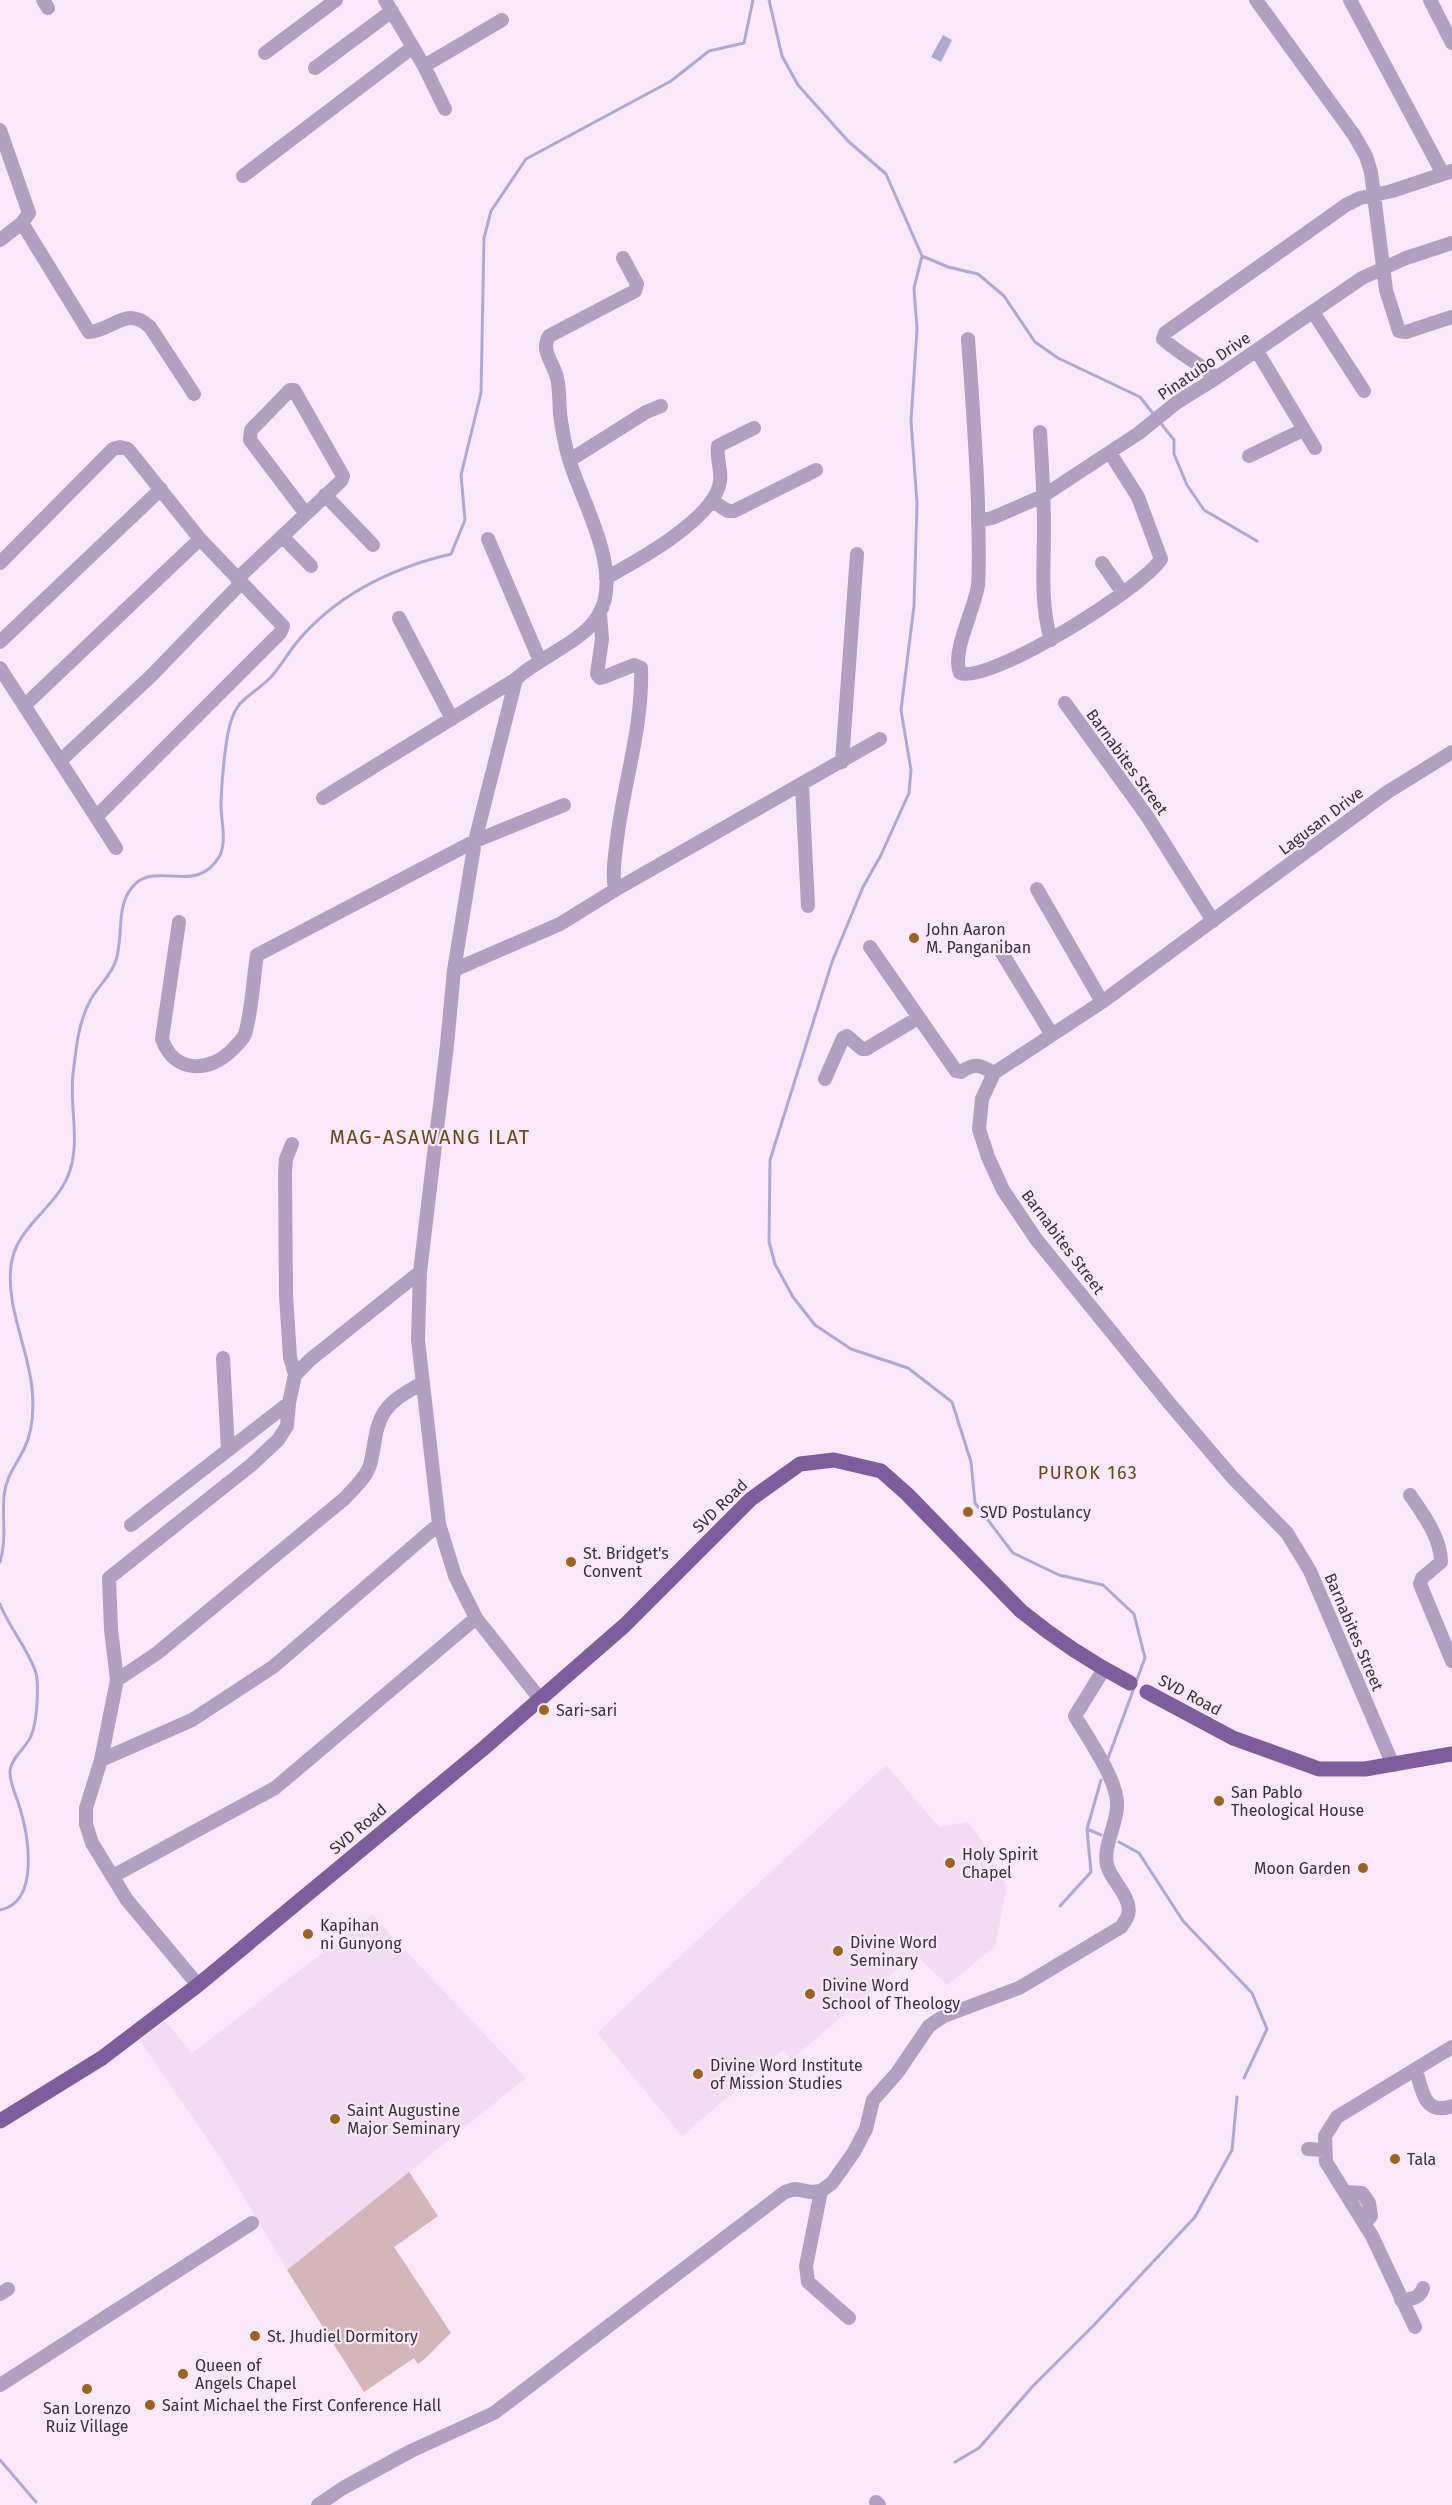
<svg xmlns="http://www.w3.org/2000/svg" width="1452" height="2505" font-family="'Fira Sans',sans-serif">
	<rect width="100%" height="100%" fill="#f9e8f8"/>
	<!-- built -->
	<path fill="#f3dcf3" d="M886 1765 939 1827 968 1822 982 1841 1007 1885 995 1947 947 1985 915 1954 791 2060 783 2050 682 2136 597 2033Z
		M372 1915 526 2078 287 2270 222 2160 140 2041 165 2021 192 2053Z"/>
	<!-- green -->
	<path fill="#d4b5ba" d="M409 2172 438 2216 394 2247 451 2333C439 2343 430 2356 418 2364L414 2358 364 2392 287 2270Z"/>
	<!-- water -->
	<path fill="#acaad2" d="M943 35 952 40 941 62 931 57Z"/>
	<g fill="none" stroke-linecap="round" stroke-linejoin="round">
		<!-- stream -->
		<path stroke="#acaad2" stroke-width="3" d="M769 0 782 56 798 85 848 141 886 174 922 256 914 288 917 329 911 421 917 503 914 606 901 710 911 770 909 793 881 855 863 887 832 962 770 1160 769 1242 775 1264 793 1297 815 1325 851 1349 908 1368 952 1402 971 1462 975 1503 1013 1553 1059 1575 1103 1585 1134 1614 1145 1658 1136 1682
			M922 256 948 267 978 274 1004 296 1035 342 1058 358 1140 397 1155 416
			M1159 421 1174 440V454L1187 485 1204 510 1257 541
			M0 1562C7 1538 2 1519 4 1495 6 1477 16 1465 24 1449 33 1431 34 1408 32 1388 28 1348 6 1307 11 1266 15 1228 53 1210 67 1178 82 1146 69 1107 73 1074 76 1050 78 1023 90 1001 97 987 112 975 116 960 123 938 117 913 128 893 150 854 194 899 219 857 228 841 220 818 221 801 222 779 224 755 228 733 235 697 248 700 271 677 281 666 288 653 297 642 337 594 392 568 451 554L465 520 461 475 481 393 484 238 491 211 526 159 671 81 709 51 744 43 753 0
			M0 1604C9 1628 28 1648 36 1673 39 1686 37 1723 31 1736 26 1748 12 1757 10 1770 9 1782 16 1795 19 1805 28 1833 41 1902 0 1910
			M1107 1761 1134 1688
			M1087 1829 1101 1835
			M1119 1842 1139 1853 1183 1921 1252 1993 1267 2029 1244 2078
			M1060 1906 1091 1872 1087 1829 1101 1780
			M0 2460 36 2502
			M955 2462 979 2448 1032 2387 1094 2325 1195 2217 1232 2150 1237 2097"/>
		<!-- minor -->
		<path stroke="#b0a0c2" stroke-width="14" d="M43 0 48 8
			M385 0 424 66 445 109
			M1256 0 1354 135 1366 156 1371 172 1386 290 1399 331 1406 332 1452 317
			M1350 0 1443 174
			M1430 0 1452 43
			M265 53 336 0
			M424 66 502 20
			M315 68 392 11
			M0 130 29 213 22 223 0 240
			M243 176 413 47
			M22 223 89 332C114 330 126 305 150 327L194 394
			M1313 312 1364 391
			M968 339C972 394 976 448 978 503 978 530 980 558 978 585 975 609 951 652 960 673 990 684 1143 588 1161 559L1138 497 1110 453
			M1257 351 1315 448
			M1216 378C1199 363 1179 354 1163 339L1165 333 1346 205 1360 198 1392 191 1452 171
			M1040 432C1042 464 1044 497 1044 529 1044 567 1040 604 1051 640
			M1249 456 1303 430
			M570 460 646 412 661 406
			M325 495 373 545
			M712 501 728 511H734L816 470
			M978 521 992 518 1043 496 1139 433 1176 403 1216 378 1362 278 1406 258 1452 243
			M282 536 311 566
			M488 539 540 661
			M0 563 113 449 120 447 128 449 200 539 283 626 280 633 96 817
			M1102 563 1123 593
			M606 578C637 561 714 519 720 482 722 470 716 458 718 446L754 428
			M237 579 341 481 343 476 294 390H290L251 430 250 440 306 514
			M600 613 602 639 597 674 600 678 604 677 634 665 641 668C643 726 624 782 617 839 615 856 612 873 615 890
			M399 618 452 719
			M0 642 161 489
			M0 668 116 848
			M516 679 475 841 454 970 447 1045 420 1272 418 1340 439 1524 455 1576 476 1618 540 1699
			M1065 703 1147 816 1213 921
			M25 705 200 539
			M60 761 151 676 241 583
			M842 762 857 554
			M802 785 808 906
			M323 798 516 679C538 658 584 641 598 616 625 572 581 501 569 459 565 445 562 429 560 414 559 403 560 390 557 378 554 363 540 351 549 336L635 291 637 284 623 258
			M1037 889 1102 1002
			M179 922 162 1039C174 1074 210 1073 233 1049 237 1044 243 1040 245 1034 252 1011 253 980 257 955L475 841 564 805
			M870 947 956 1071 961 1072C975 1062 980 1065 994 1073
			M999 948 1052 1035
			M454 970 560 924 615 890 880 739
			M825 1079 843 1038 847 1036 862 1049H866L918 1018
			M292 1144 286 1159 285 1172 286 1296 290 1357 295 1375
			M223 1358 228 1450
			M1410 1495C1423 1514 1441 1538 1441 1562L1422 1578 1420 1584 1452 1661
			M131 1525 289 1403
			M117 1680 156 1654 344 1499C353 1489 366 1478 370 1465 375 1447 374 1427 385 1411 394 1398 409 1391 422 1383
			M101 1760 192 1720 273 1667 439 1524
			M1393 1765 1310 1571 1287 1533 1233 1478 1170 1404 1036 1239 1003 1190 988 1157 979 1129 982 1099 994 1073 1102 1002 1386 793 1452 752
			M113 1876 275 1788 476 1618
			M198 1985 127 1900 92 1843 86 1824V1808L101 1760 117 1680 111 1629 109 1578 250 1466 278 1440 287 1426 289 1403 295 1375 311 1359 420 1272
			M1416 2070C1422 2090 1424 2116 1452 2106
			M1308 2149 1325 2150
			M821 2191 806 2266 808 2282 849 2318
			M1346 2192 1362 2193 1369 2203 1371 2216 1365 2223
			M0 2294 8 2289
			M1401 2300C1411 2299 1420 2299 1423 2288
			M1415 2327 1372 2236 1326 2162 1325 2136 1337 2117 1452 2047
			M0 2385 252 2223
			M876 2502 879 2505
			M318 2505 343 2488 411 2451 494 2413 785 2192 795 2189 811 2192 821 2191 832 2183 854 2152 866 2129 873 2100 897 2073 929 2026 944 2016 1019 1988 1121 1927C1123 1924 1127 1919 1128 1915 1133 1898 1111 1881 1107 1865 1103 1847 1116 1826 1117 1807 1119 1781 1088 1739 1075 1716L1104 1669"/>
		<!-- major -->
		<path stroke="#7d5d9b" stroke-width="15" d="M1147 1692 1233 1738 1319 1769H1365L1452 1754
			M0 2121 102 2058 198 1985 484 1748 625 1625 751 1499 800 1464 834 1460 881 1471 907 1494 1021 1611C1054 1638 1092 1663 1130 1683"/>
	</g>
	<!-- markers -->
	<g fill="#9a631e" stroke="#f9e8f8" stroke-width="2">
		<circle cx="914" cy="938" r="6"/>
		<circle cx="968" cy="1512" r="6"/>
		<circle cx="571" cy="1562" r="6"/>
		<circle cx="544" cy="1710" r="6"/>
		<circle cx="1219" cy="1801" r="6"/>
		<circle cx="950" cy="1863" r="6"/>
		<circle cx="1363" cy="1868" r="6"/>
		<circle cx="308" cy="1934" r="6"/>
		<circle cx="838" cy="1951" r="6"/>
		<circle cx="810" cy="1994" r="6"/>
		<circle cx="698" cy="2074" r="6"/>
		<circle cx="335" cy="2119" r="6"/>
		<circle cx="1395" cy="2159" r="6"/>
		<circle cx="255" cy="2336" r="6"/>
		<circle cx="183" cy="2374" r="6"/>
		<circle cx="87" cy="2389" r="6"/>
		<circle cx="150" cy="2405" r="6"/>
	</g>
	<g text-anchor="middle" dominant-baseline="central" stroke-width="4.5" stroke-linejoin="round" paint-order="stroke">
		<!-- street labels -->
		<g font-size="16" fill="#383138" stroke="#f9e8f8">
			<text transform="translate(1204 366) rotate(-34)">Pinatubo Drive</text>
			<text transform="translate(1127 762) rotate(54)">Barnabites Street</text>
			<text transform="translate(1321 821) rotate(-37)">Lagusan Drive</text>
			<text transform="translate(1063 1242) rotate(53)">Barnabites Street</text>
			<text transform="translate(720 1506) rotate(-44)">SVD Road</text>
			<text transform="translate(1354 1632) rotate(67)">Barnabites Street</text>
			<text transform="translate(1190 1695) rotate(28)">SVD Road</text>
			<text transform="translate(358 1829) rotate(-40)">SVD Road</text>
		</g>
		<!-- poi labels -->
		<g font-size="16" fill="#383138" stroke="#f9e8f8" text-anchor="start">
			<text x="926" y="929">John Aaron<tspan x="926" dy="18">M. Panganiban</tspan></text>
			<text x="980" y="1512">SVD Postulancy</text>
			<text x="583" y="1553">St. Bridget's<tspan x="583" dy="18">Convent</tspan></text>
			<text x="556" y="1710">Sari-sari</text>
			<text x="1231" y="1792">San Pablo<tspan x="1231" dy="18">Theological House</tspan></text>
			<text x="962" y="1854">Holy Spirit<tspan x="962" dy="18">Chapel</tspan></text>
			<text x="1351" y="1868" text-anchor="end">Moon Garden</text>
			<text x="320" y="1925">Kapihan<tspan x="320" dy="18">ni Gunyong</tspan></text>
			<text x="850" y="1942">Divine Word<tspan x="850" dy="18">Seminary</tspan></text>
			<text x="822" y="1985">Divine Word<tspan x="822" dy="18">School of Theology</tspan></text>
			<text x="710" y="2065">Divine Word Institute<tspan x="710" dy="18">of Mission Studies</tspan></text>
			<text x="347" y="2110">Saint Augustine<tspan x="347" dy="18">Major Seminary</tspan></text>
			<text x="1407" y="2159">Tala</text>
			<text x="267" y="2336">St. Jhudiel Dormitory</text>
			<text x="195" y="2365">Queen of<tspan x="195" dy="18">Angels Chapel</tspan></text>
			<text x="162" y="2405">Saint Michael the First Conference Hall</text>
			<text x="87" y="2408" text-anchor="middle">San Lorenzo<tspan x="87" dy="18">Ruiz Village</tspan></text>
		</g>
		<!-- neighbourhood labels -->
		<g font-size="18" letter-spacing="1.5" fill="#6d4618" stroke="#f9e8f8">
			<text x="1088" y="1473">PUROK 163</text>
		</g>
		<!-- quarter labels -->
		<g font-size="20" letter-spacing="1.5" fill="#6d4618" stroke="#f9e8f8">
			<text x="430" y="1137">MAG-ASAWANG ILAT</text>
		</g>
	</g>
</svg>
